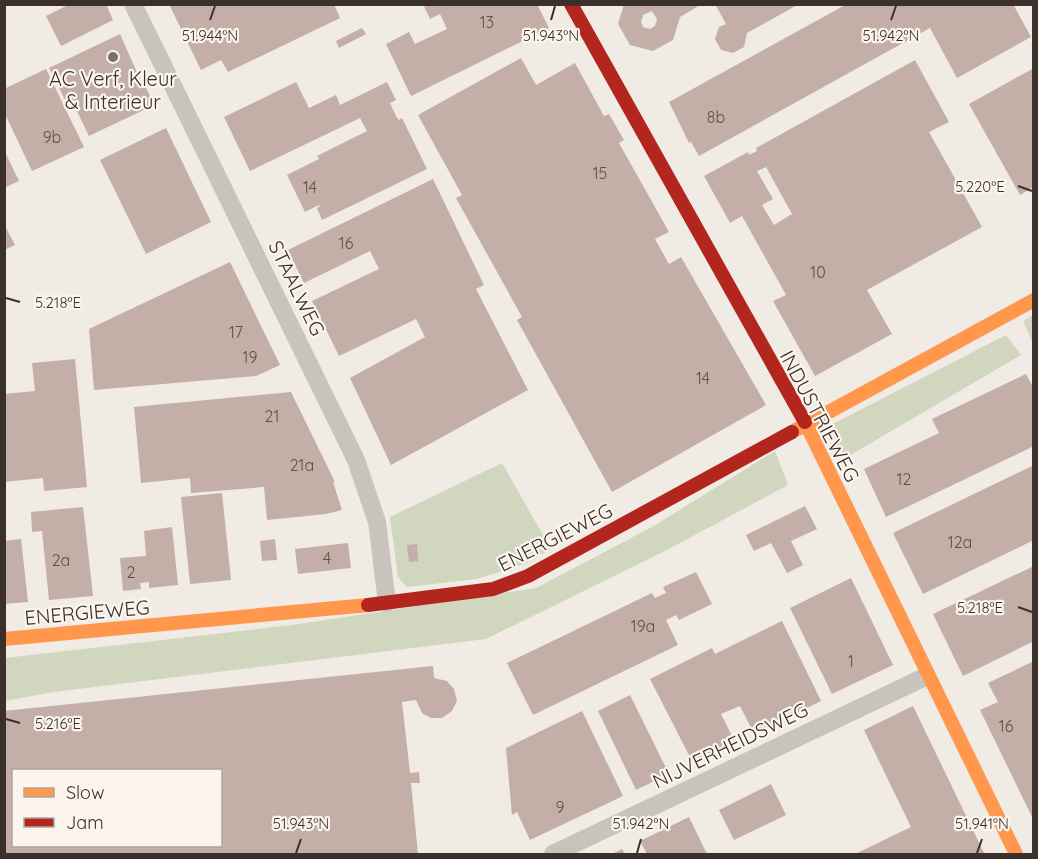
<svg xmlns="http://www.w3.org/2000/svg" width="1038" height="859" font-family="Quicksand,sans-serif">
	<rect width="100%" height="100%" fill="#f0ebe5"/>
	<!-- green -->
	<path fill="#d1d6bf" d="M1033 315V343L1023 321Z
		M1006 335 1021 355 842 460 825 428Z
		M775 451 788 485 667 550 486 639 54 692 5 701V658L292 625 536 588 652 527Z
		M502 463 551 549 527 563 477 579 407 587 398 577 390 517Z"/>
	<!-- building -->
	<path fill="#c3afa7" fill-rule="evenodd" d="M70 4H106L113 20 61 46 46 16Z
		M169 4H334L340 18 228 72 221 60 201 70Z
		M423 4H537L549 28 411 96 386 44 409 32 415 44 447 29 440 14 430 19Z
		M624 4H702L680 17 673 40 653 51 630 45 618 24ZM652 11 657 19 655 26 650 29 643 27 641 22 643 15Z
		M715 4H799L747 33 744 47 733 53 721 50 715 39 719 27 726 24Z
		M847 4H1013L1031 37 957 78 930 28 699 156 691 142 689 143 669 102Z
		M362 28 366 34 339 48 336 41Z
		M120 34 142 84 144 83 154 105 89 136 70 97 65 100 49 68Z
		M521 58 536 85 575 63 604 116 609 114 624 140 619 143 669 232 655 239 669 264 681 257 766 405 612 492 517 320 522 317 456 198 462 195 418 115Z
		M915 60 949 122 929 132 982 227 867 290 892 334 815 376 773 301 786 295 742 216 730 223 704 176 748 152 749 155 757 151 756 148ZM766 167 792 214 774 225 762 205 773 199 757 171Z
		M1034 68V187L1020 195 969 104Z
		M46 69 84 147 32 171 4 112V89Z
		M296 82 309 108 336 95 340 105 387 82 396 100 390 103 396 116 399 120 402 118 427 169 322 220 317 208 320 206 319 205 305 212 287 175 319 159 317 156 367 131 360 118 250 171 224 117Z
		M166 128 211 222 146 254 100 160Z
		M4 150 19 181 4 188Z
		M433 179 484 285 476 289 528 390 391 465 350 378 425 337 416 319 339 356 312 301 379 269 370 251 304 283 288 250Z
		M4 224 15 245 4 250Z
		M230 262 280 365 256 376 94 390 89 329Z
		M75 359 87 487 44 491 43 478 4 482V394L35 391 32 363Z
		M1026 374 1034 389V446L886 517 864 469 939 433 932 419Z
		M291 392 335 482H333L342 510 326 514 267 520 264 487 191 493 190 478 141 483 134 407Z
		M1034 465V540L923 594 893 533Z
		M222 493 231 580 190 584 181 497Z
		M805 506 817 529 791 541 803 565 787 573 771 543 754 551 746 535Z
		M83 507 93 596 49 600 42 531 32 532 31 512Z
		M172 527 178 585 149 588V582L140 583 141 589 123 591 120 558 146 556 144 531Z
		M21 539 28 602 4 604V541Z
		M275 539 277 560 262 561 260 541Z
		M348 543 351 568 298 574 295 549Z
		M417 544 418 561 409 562 407 545Z
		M1034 566V641L963 676 933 614Z
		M696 572 712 604 679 620 676 615 666 620 678 645 533 715 507 663 652 593 655 598 666 593 663 587Z
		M851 578 893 665 832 694 790 608Z
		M782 621 821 701 754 734 740 706 721 714 735 742 693 763 650 679 712 648 715 654Z
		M1034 661V821L980 710 998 702 988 683Z
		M433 666 434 678 447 681 454 689 457 701 452 711 442 718H431L422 713 416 700 402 702 410 773 419 772 420 783H411L418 854H4V711ZM14 770H220V846H14Z
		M630 695 669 774 636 790 598 711Z
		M913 706 984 853 981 854H855L911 827 864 730Z
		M582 711 623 796 530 840 517 812 512 815 506 748Z
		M771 784 786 815 734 840 719 810Z
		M689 817 707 854H647L640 841Z
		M622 849 625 854H612Z"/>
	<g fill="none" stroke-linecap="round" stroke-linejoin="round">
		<!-- street -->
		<path stroke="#c9c3be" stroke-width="18" d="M133 4 356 460 377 522 387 603
			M553 854 927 676"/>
		<!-- slow -->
		<path stroke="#ff974d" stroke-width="14" d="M805 422 1016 854
			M792 432 1034 300
			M4 639 368 605"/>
		<!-- jam -->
		<path stroke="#b3261e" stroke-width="14" d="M571 4 805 422
			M368 605 493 589 528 576 792 432"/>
	</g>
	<!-- ticks -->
	<path fill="none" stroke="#3b302b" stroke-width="2" d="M210 20 215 6M551 20 555 6M891 20 896 6M1018 186 1032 191M6 298 20 302M1018 607 1032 612M6 719 20 723M296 853 301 839M637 853 641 839M977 853 982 839"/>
	<!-- markers -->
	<circle fill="#7a716c" stroke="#fbf5ee" stroke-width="2" cx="113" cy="57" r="6"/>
	<g text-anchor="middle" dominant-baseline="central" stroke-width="4.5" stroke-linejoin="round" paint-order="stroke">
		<!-- number labels -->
		<g font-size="16" fill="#5d504a">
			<text x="487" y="22">13</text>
			<text x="716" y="117">8b</text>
			<text x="52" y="137">9b</text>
			<text x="600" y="173">15</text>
			<text x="310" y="187">14</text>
			<text x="346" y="243">16</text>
			<text x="818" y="272">10</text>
			<text x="236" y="332">17</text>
			<text x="250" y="357">19</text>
			<text x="703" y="378">14</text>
			<text x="272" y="416">21</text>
			<text x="302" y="465">21a</text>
			<text x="904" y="479">12</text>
			<text x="960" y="542">12a</text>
			<text x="327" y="558">4</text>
			<text x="61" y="560">2a</text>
			<text x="131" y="572">2</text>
			<text x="643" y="626">19a</text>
			<text x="851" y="661">1</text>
			<text x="1006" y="726">16</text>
			<text x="560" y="807">9</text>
		</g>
		<!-- poi labels -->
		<g font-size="20" fill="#3b302b" stroke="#fbf5ee">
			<text x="113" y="78">AC Verf, Kleur<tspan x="113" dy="23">&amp; Interieur</tspan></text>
		</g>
		<!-- street labels -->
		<g font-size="20" fill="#3b302b" stroke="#fbf5ee">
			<text transform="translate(297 288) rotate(64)">STAALWEG</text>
			<text transform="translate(820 416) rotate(62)">INDUSTRIEWEG</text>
			<text transform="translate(555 537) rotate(-27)">ENERGIEWEG</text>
			<text transform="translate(87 612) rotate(-5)">ENERGIEWEG</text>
			<text transform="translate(730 745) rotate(-26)">NIJVERHEIDSWEG</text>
		</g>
	</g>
	<g font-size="15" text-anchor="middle" fill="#3b302b" stroke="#fbf5ee" stroke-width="4.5" stroke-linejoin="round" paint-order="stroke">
		<text x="210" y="41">51.944°N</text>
		<text x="551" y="41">51.943°N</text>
		<text x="891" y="41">51.942°N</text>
		<text x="980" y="192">5.220°E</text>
		<text x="58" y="308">5.218°E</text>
		<text x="980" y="613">5.218°E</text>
		<text x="58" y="729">5.216°E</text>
		<text x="301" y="829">51.943°N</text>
		<text x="641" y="829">51.942°N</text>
		<text x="982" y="829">51.941°N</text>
	</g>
	<!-- border -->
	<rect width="1038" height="859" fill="none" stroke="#3b302b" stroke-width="12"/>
	<!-- legend -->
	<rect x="12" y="769" width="210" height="78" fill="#fbf5ee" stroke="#aea6a0" stroke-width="1.5"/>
	<rect x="24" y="788" width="30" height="9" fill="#ff974d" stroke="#aea6a0" stroke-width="1.5"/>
	<text x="66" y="799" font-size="18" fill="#3b302b">Slow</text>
	<rect x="24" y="818" width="30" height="9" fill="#b3261e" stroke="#aea6a0" stroke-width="1.5"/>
	<text x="66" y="829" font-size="18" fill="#3b302b">Jam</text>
</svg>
